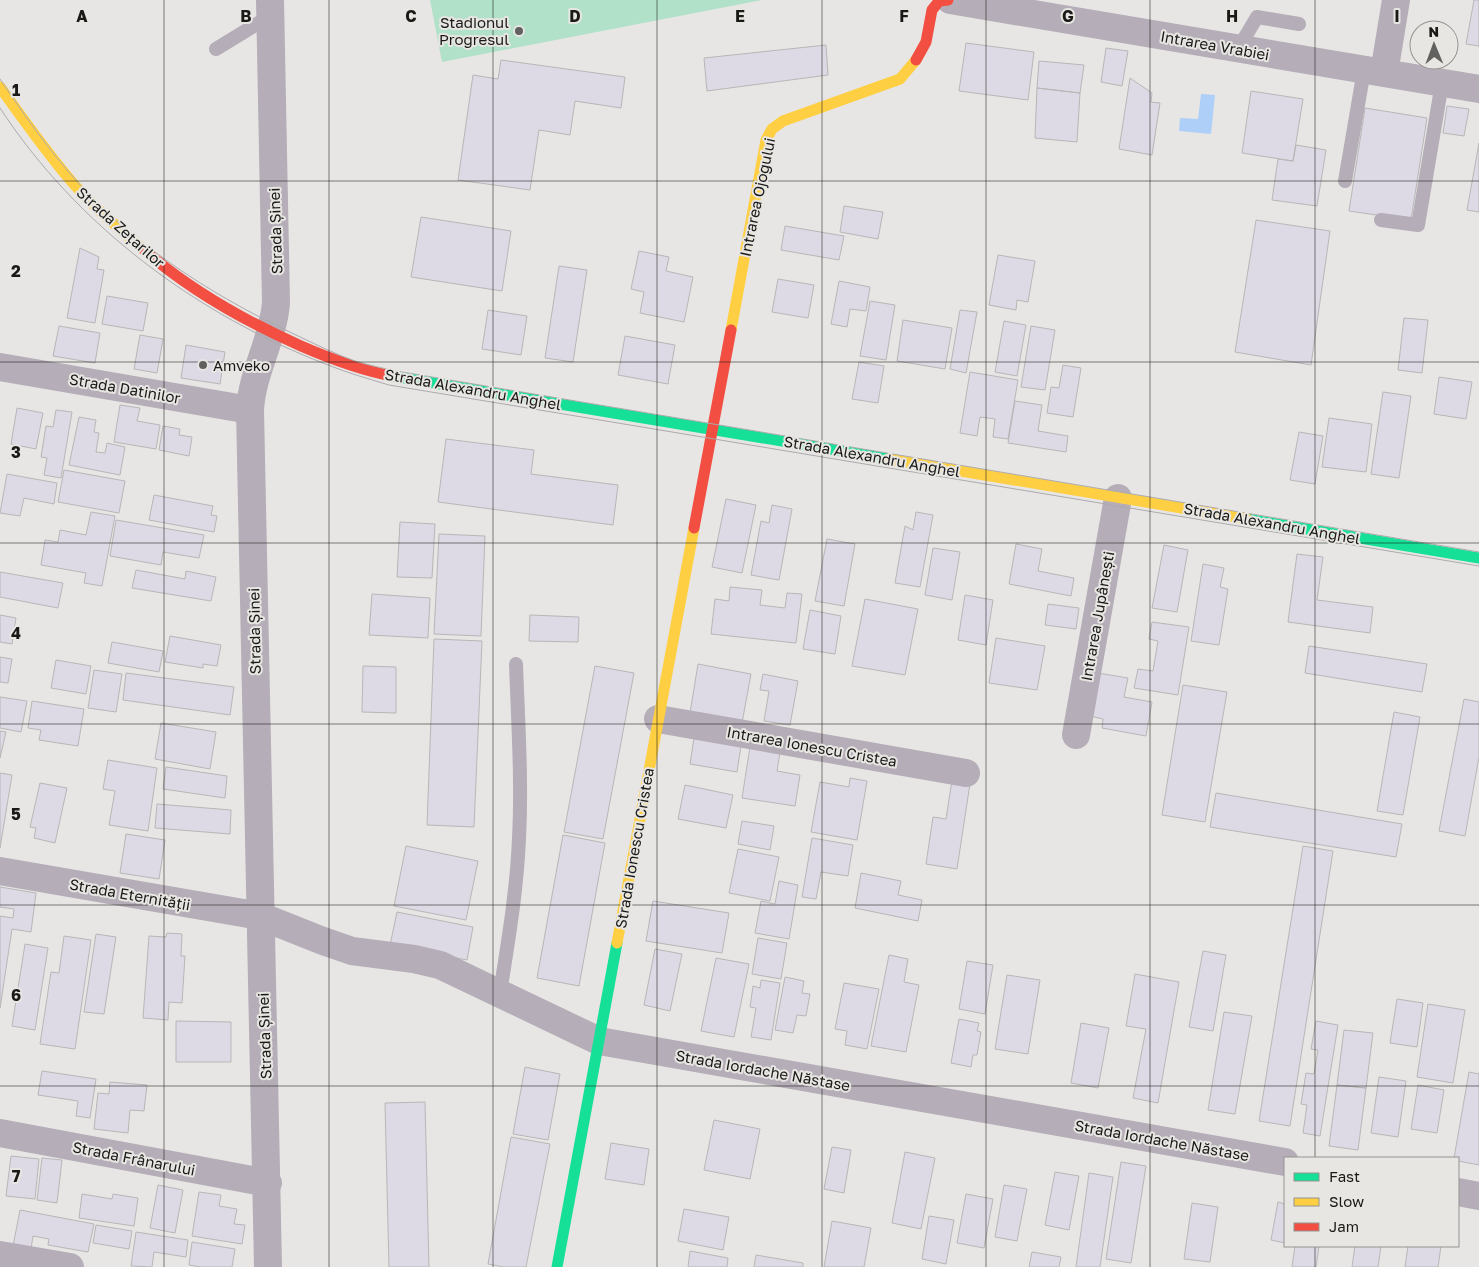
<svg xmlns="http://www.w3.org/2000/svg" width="1479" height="1267" font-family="'Golos Text',sans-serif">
	<rect width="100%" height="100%" fill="#e7e6e4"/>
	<!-- green -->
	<path fill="#b2e1ca" d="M430 0H762L442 62Z"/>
	<!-- water -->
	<path fill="#aecff7" d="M1201 94 1215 95 1211 134 1179 131 1180 118 1198 119Z"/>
	<!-- building -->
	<path fill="#ddd9e5" stroke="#b8b7b7" d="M1474 0H1479V46L1466 44Z
		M966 43 1034 52 1028 100 959 91Z
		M826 45 828 75 707 91 704 58Z
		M1106 48 1128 51 1122 86 1101 82Z
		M501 60 625 77 621 108 575 101 570 135 539 130 530 190 458 180 473 75 498 79Z
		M1039 61 1084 65 1080 93 1037 88Z
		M1130 78 1152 93 1151 102 1160 103 1152 155 1119 149Z
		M1037 88 1080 93 1077 142 1035 138Z
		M1251 91 1303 99 1293 161 1242 153Z
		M1447 106 1469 109 1464 136 1443 133Z
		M1365 108 1427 118 1411 220 1349 211Z
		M1479 143V212L1467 210Z
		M1296 145 1326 150 1317 206 1272 200 1278 159 1293 161Z
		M844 206 883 212 878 239 840 232Z
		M421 217 511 231 502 291 411 277Z
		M1256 220 1330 231 1311 365 1235 352Z
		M785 226 844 236 839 260 781 250Z
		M80 248 99 257 97 269 104 270 95 323 67 318Z
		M639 251 669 257 666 271 693 277 684 322 640 313 644 292 631 289Z
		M998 255 1035 261 1028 302 1017 300 1016 310 989 305Z
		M559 266 587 270 573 362 545 358Z
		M778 279 814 285 808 318 772 312Z
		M839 281 870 287 866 311 850 309 847 327 831 324Z
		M107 296 148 303 143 331 102 324Z
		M870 301 895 305 886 360 860 356Z
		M488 310 527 316 521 355 482 349Z
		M960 310 977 312 966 373 950 369Z
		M1404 318 1428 320 1422 373 1398 370Z
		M903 320 952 328 945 369 897 361Z
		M1004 321 1026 325 1017 376 995 372Z
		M59 326 100 333 95 363 53 356Z
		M1031 326 1055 330 1045 390 1021 387Z
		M140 335 163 339 157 373 134 369Z
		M625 336 675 345 668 384 618 375Z
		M186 345 225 352 220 384 181 378Z
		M859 362 884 366 878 403 852 399Z
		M1063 365 1081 368 1073 417 1047 413 1051 387 1059 388Z
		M970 372 1018 380 1008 439 993 437 995 419 980 417 977 436 960 433Z
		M1439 377 1472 382 1466 419 1434 414Z
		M1383 392 1411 396 1399 478 1371 474Z
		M1015 401 1042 405 1038 431 1068 436 1066 452 1008 443Z
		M120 405 140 408 137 421 160 425 156 449 114 442Z
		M17 408 43 413 36 449 11 444Z
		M56 410 72 412 61 478 44 475 47 458 41 457 46 426 53 427Z
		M79 417 96 420 94 432 99 433 96 452 105 453 107 443 125 447 120 475 69 465Z
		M1329 418 1372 424 1366 472 1322 467Z
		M163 426 180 429 179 435 192 437 189 456 159 450Z
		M1299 432 1323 436 1315 484 1290 480Z
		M446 439 534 450 531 474 618 485 613 525 438 502Z
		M64 470 125 481 119 513 58 502Z
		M7 474 57 483 54 504 24 498 20 516 0 513Z
		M154 495 213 506 211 515 217 516 214 532 149 520Z
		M726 499 756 505 742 573 712 567Z
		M772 505 792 509 779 580 751 575 761 521 769 523Z
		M91 512 115 516 102 586 84 583 86 573 41 565 45 540 58 542 60 530 86 535Z
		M916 512 933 515 920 587 895 583 905 526 913 530Z
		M116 520 204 535 199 558 163 552 161 565 110 556Z
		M400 522 435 524 432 578 397 577Z
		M439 534 485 536 481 636 434 634Z
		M827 539 855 544 844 606 815 601Z
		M1016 544 1042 549 1038 571 1074 578 1071 596 1009 584Z
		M1164 545 1188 550 1177 612 1152 608Z
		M933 548 960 552 952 600 925 595Z
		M1297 554 1323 557 1317 600 1373 607 1370 633 1288 622Z
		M1203 564 1224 568 1220 587 1228 589 1219 645 1191 641Z
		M136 570 185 579 186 571 216 577 211 601 132 588Z
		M0 572 63 583 58 608 0 597Z
		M730 587 762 590 760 605 785 608 787 593 802 594 796 643 711 634 715 599 729 601Z
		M372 594 430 598 428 638 369 635Z
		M965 595 993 600 986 645 958 640Z
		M865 599 918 609 905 675 852 666Z
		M1048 604 1079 608 1076 629 1045 625Z
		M810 610 841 616 835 654 803 649Z
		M0 615 16 618 12 644 0 642Z
		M530 615 579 617 578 642 529 641Z
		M1152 622 1189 627 1178 695 1134 688 1138 669 1153 671 1158 641 1149 639Z
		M170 636 221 645 217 666 203 664V668L165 662Z
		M996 638 1045 646 1037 690 989 683Z
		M434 639 482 641 474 827 427 825Z
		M112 642 163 651 159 672 108 663Z
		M1309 646 1427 664 1422 692 1305 673Z
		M0 657 12 659 8 683 0 682Z
		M56 660 91 666 86 694 51 688Z
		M698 664 751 674 742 723 690 713Z
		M363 666 396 667V713L362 712Z
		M595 666 634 673 603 839 564 832Z
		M94 670 122 674 116 712 88 708Z
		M126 673 234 687 230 715 123 700Z
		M1098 673 1128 678 1124 697 1152 702 1146 736 1102 728 1103 719 1090 716Z
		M763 674 798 681 790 725 764 721 769 691 760 690Z
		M1183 685 1227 692 1205 822 1162 815Z
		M0 697 27 701 21 732 0 728Z
		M1464 699 1479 702V757L1465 836 1439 831Z
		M32 701 84 709 78 746 39 740 41 730 28 728Z
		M1394 712 1420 717 1403 815 1377 811Z
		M161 723 216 732 210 769 155 759Z
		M0 731 6 732 0 758Z
		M694 738 741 746 737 772 690 764Z
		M750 747 780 752 777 771 800 775 795 806 742 798Z
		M108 760 157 768 148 831 109 825 115 791 103 789Z
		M166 767 227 776 225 798 163 789Z
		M0 773 12 775 0 848Z
		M953 774 971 777 957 869 926 864 933 817 946 819Z
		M850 778 867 781 857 840 811 832 820 782 849 787Z
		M40 783 67 788 55 843 34 838 36 828 30 827Z
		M685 785 733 795 726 828 678 819Z
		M1216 793 1402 824 1396 857 1210 827Z
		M157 804 231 810 230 834 155 828Z
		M742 821 774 826 770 850 738 844Z
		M126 834 165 840 159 879 120 873Z
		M563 835 605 843 579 986 537 978Z
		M812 838 853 845 848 876 821 872 816 899 802 897Z
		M406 846 478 861 466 920 394 906Z
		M1303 846 1333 851 1290 1126 1259 1121Z
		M738 849 779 857 770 901 729 893Z
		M861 873 901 881 898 895 922 900 918 921 855 908Z
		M779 881 798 885 789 939 755 933 761 901 775 904Z
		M0 887 36 893 31 932 12 929 0 1008V916L13 918 14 909 0 907Z
		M653 901 729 913 722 953 646 941Z
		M397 912 473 927 467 960 390 945Z
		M167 933 182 934 181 956H185L182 1003 169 1002 168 1020 143 1018 149 936 166 937Z
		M96 934 116 937 104 1014 84 1012Z
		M64 936 91 940 75 1049 40 1044 51 972 59 973Z
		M758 938 787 943 781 979 752 974Z
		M25 944 48 948 35 1030 12 1026Z
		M655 949 682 954 670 1011 644 1005Z
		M1203 951 1226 955 1213 1031 1189 1027Z
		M889 955 908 959 904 982 919 985 906 1052 871 1046Z
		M716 958 749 964 734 1037 701 1031Z
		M967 961 993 965 985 1014 959 1009Z
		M1135 974 1179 982 1158 1103 1133 1098 1146 1029 1126 1026Z
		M1007 975 1040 980 1028 1054 995 1049Z
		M785 977 804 981 802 993 810 994 806 1016 797 1015 793 1033 775 1030Z
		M761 980 780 983 771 1040 751 1037 756 1008 750 1007 753 986 760 988Z
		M844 983 879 989 867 1049 845 1045 847 1031 835 1029Z
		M1397 999 1423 1003 1417 1047 1390 1043Z
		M1428 1004 1465 1010 1453 1083 1417 1077Z
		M1224 1012 1252 1016 1235 1114 1208 1110Z
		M959 1019 979 1023 977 1031 981 1032 977 1055H973L971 1067 951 1063Z
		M176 1021 231 1022V1062H176Z
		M1316 1021 1338 1025 1320 1136 1303 1133 1307 1105 1301 1104 1306 1073 1314 1074 1318 1050 1311 1049Z
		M1081 1023 1109 1028 1098 1088 1071 1083Z
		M1344 1030 1373 1033 1366 1088 1337 1085Z
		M525 1067 560 1074 548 1140 513 1134Z
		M42 1071 96 1079 90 1118 76 1116 78 1101 38 1095Z
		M1469 1072 1479 1074V1165L1458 1161V1158H1454Z
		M1379 1077 1406 1081 1398 1137 1371 1133Z
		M110 1082 147 1085 144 1111 130 1110 128 1133 94 1129 98 1093 109 1094Z
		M1337 1085 1366 1088 1358 1150 1329 1146Z
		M1418 1085 1444 1090 1437 1133 1411 1129Z
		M425 1102 429 1267H389L385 1103Z
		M714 1120 760 1129 750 1179 704 1170Z
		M511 1137 550 1144 526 1267H503L488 1264Z
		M611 1143 649 1149 644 1185 605 1179Z
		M832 1147 851 1150 844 1193 824 1189Z
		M905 1152 935 1158 921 1229 892 1223Z
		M11 1156 39 1159 35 1199 6 1196Z
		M42 1158 62 1160 57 1203 37 1200Z
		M1121 1162 1146 1166 1131 1263 1106 1259Z
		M1055 1172 1079 1176 1069 1230 1045 1225Z
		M1089 1173 1113 1177 1100 1267H1076Z
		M158 1185 183 1190 175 1233 150 1228Z
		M1004 1185 1027 1189 1017 1241 995 1237Z
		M199 1192 221 1195 219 1206 237 1209 234 1224 245 1225 242 1244 192 1236Z
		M82 1194 112 1199 113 1194 138 1198 134 1226 79 1218Z
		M966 1194 993 1199 984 1248 957 1243Z
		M1278 1202 1285 1204V1243L1271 1240Z
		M1192 1203 1218 1207 1210 1262 1184 1259Z
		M684 1209 729 1217 723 1250 678 1241Z
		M20 1210 94 1224 88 1252 48 1245 49 1239 33 1236 31 1249 13 1246Z
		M929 1216 954 1220 946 1264 922 1259Z
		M832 1221 871 1228 864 1267H824Z
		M96 1225 132 1231 129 1249 93 1243Z
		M136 1232 188 1240 186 1257 154 1252 152 1267 131 1266Z
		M192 1242 235 1249 232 1267H201L189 1265Z
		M1295 1246H1319L1316 1267H1292Z
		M1355 1246H1381L1378 1267H1352Z
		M1408 1246H1441L1438 1267H1405Z
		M690 1251 728 1258 727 1267H688Z
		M1032 1252 1061 1257 1059 1267H1029Z
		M756 1255 803 1263V1267H754Z"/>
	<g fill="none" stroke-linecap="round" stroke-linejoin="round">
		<!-- lane -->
		<path stroke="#b5adb7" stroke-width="14" d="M216 49 270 16
			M1238 49 1257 17 1299 24
			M1345 181 1364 70
			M1381 220 1418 225 1442 83
			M500 993C508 942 517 890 519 838 522 780 518 722 516 664"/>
		<!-- street -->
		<path stroke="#b5adb7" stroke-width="28" d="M950 0 1479 89
			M1384 73 1396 0
			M0 367 250 410
			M658 719 966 773
			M1076 735 1118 498
			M0 871 260 916 323 941 352 951 414 959 440 965 599 1041 1285 1162
			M0 1133 268 1183
			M1458 1192 1479 1196
			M0 1255 70 1267
			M268 1267 250 410C252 372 273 340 276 303L270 0"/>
		<!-- fast -->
		<path stroke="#16e098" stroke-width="11" d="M392 376 889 459
			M1247 519 1479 558
			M557 1267 617 943"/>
		<!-- slow -->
		<path stroke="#ffcf43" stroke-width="11" d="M0 87C23 119 46 152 72 182 93 207 120 229 144 250
			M731 330 766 140 772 129 783 121 900 79 916 60
			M889 459 1247 519
			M617 943 694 528"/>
		<!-- jam -->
		<path stroke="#f24e42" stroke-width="11" d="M916 60 926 42 932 10 939 1 948 0
			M144 250C191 291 245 321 301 346 331 359 360 370 392 376
			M694 528 731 330"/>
		<!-- tram -->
		<path stroke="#acaaad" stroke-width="1" d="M0 79C33 128 68 177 112 217 167 266 230 304 296 335 315 344 335 354 355 361 368 365 382 368 396 371L1479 552
			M0 108C77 226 197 315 328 365 348 373 369 379 389 385L1479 566"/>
	</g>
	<!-- grid -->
	<path fill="none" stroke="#191917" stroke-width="1" stroke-opacity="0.55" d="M164 0V1267M329 0V1267M493 0V1267M657 0V1267M822 0V1267M986 0V1267M1150 0V1267M1315 0V1158M0 181H1479M0 362H1479M0 543H1479M0 724H1479M0 905H1479M0 1086H1479M1315 1246V1267"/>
	<!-- markers -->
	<g fill="#61615f" stroke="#e8e6e3" stroke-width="2">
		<circle cx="519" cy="31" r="5"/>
		<circle cx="203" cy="365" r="5"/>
	</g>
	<g text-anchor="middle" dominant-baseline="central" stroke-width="4" stroke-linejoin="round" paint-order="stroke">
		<!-- poi labels -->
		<g font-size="15" fill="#191917" stroke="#e8e6e3" text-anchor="end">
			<text x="509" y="22">Stadionul<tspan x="509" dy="17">Progresul</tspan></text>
			<text x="213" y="365" text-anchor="start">Amveko</text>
		</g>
		<!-- street labels -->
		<g font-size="15" fill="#191917" stroke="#e8e6e3">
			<text transform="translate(1215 45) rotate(10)">Intrarea Vrabiei</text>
			<text transform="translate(757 197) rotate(-78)">Intrarea Ojogului</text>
			<text transform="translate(121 227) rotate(42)">Strada Zețarilor</text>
			<text transform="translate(275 231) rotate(-92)">Strada Șinei</text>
			<text transform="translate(125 388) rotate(10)">Strada Datinilor</text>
			<text transform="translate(473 389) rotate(10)">Strada Alexandru Anghel</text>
			<text transform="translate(872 456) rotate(10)">Strada Alexandru Anghel</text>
			<text transform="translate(1272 523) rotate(10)">Strada Alexandru Anghel</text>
			<text transform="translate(1097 616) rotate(-80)">Intrarea Jupânești</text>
			<text transform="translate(254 631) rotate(-91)">Strada Șinei</text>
			<text transform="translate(812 746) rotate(10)">Intrarea Ionescu Cristea</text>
			<text transform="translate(634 848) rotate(-80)">Strada Ionescu Cristea</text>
			<text transform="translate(130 894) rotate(10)">Strada Eternității</text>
			<text transform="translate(264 1036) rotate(-92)">Strada Șinei</text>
			<text transform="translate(763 1070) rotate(10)">Strada Iordache Năstase</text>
			<text transform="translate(1162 1140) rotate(10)">Strada Iordache Năstase</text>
			<text transform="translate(134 1158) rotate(11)">Strada Frânarului</text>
		</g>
	</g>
	<g font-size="16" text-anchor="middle" font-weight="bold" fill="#191917" stroke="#e8e6e3" stroke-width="4" stroke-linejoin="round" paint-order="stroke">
		<text x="82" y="22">A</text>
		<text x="246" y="22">B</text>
		<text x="411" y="22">C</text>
		<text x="575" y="22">D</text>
		<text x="740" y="22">E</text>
		<text x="904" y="22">F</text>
		<text x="1068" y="22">G</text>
		<text x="1232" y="22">H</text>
		<text x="1397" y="22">I</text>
		<text x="16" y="96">1</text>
		<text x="16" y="277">2</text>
		<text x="16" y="458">3</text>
		<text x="16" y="639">4</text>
		<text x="16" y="820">5</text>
		<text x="16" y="1001">6</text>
		<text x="16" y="1182">7</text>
	</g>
	<!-- legend -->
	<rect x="1284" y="1157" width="175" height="90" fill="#e8e6e3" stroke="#959491"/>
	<rect x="1294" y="1173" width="25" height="8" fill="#16e098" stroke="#959491"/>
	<text x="1329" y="1182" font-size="15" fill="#191917">Fast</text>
	<rect x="1294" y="1198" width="25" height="8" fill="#ffcf43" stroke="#959491"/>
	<text x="1329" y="1207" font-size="15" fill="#191917">Slow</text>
	<rect x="1294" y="1223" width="25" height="8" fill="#f24e42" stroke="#959491"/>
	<text x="1329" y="1232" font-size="15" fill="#191917">Jam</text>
	<!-- north arrow -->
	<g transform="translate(1434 45) rotate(359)"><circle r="24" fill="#e8e6e3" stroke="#959491"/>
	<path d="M0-4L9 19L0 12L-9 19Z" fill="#61615f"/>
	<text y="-8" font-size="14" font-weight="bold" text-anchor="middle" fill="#191917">N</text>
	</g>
</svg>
